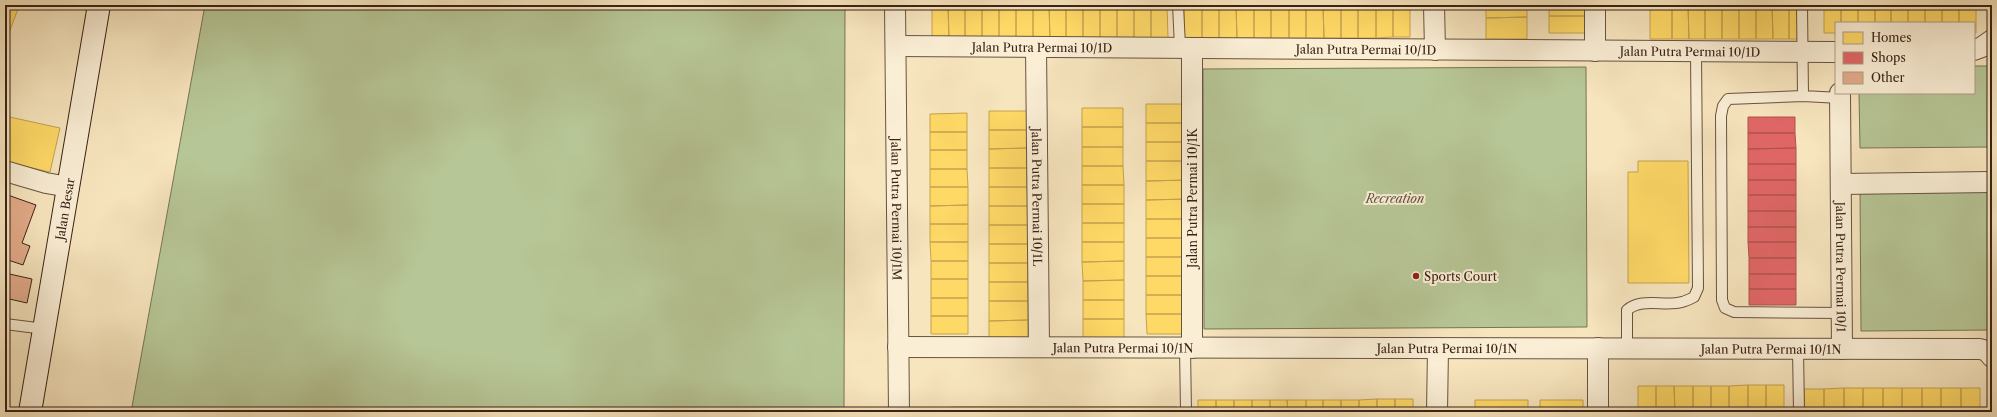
<svg xmlns="http://www.w3.org/2000/svg" width="1997" height="417" font-family="'Libre Caslon Text',serif">
	<rect width="100%" height="100%" fill="#f7e5be"/>
	<filter id="stains"><feTurbulence type="fractalNoise" baseFrequency=".005" numOctaves="4"/><feColorMatrix values="0 0 0 0 .2 0 0 0 0 .09 0 0 0 0 .02 0 0 0 .5 -.17"/></filter>
	<radialGradient id="worn" r=".72"><stop offset=".6" stop-color="#630" stop-opacity="0"/><stop offset="1" stop-color="#630" stop-opacity=".3"/></radialGradient>
	<!-- green -->
	<path fill="#b7c696" stroke="#787456" d="M205 5H845L844 412H131Z
		M1974 66H1992V147L1860 148 1859 93H1974Z
		M1586 67 1587 327 1204 329 1203 69Z
		M1992 188V330L1861 331 1860 189Z"/>
	<!-- homes -->
	<path fill="#ffd966" stroke="#c4a24e" d="M5 5 19 6 9 33 5 32Z
		M932 5H948L949 39H932Z
		M948 5H965V39H949Z
		M965 5H982V39H965Z
		M982 5H999V39H982Z
		M999 5H1016V39H999Z
		M1016 5H1033V39H1016Z
		M1033 5H1049L1050 39H1033Z
		M1049 5H1066V39H1050Z
		M1066 5H1083V39H1066Z
		M1083 5H1100V38L1083 39Z
		M1100 5H1117V38H1100Z
		M1117 5H1134V38H1117Z
		M1134 5H1151V38H1134Z
		M1151 5H1167L1168 38H1151Z
		M1184 5H1202V39H1184Z
		M1202 5H1219V38L1202 39Z
		M1219 5H1236L1237 38H1219Z
		M1236 5H1254V38H1237Z
		M1254 5H1271V38H1254Z
		M1271 5H1289V38H1271Z
		M1289 5H1306V38H1289Z
		M1306 5H1323L1324 38H1306Z
		M1323 5H1341V38H1324Z
		M1341 5H1358V38H1341Z
		M1358 5H1376V38H1358Z
		M1376 5H1393V37L1376 38Z
		M1393 5H1410V37H1393Z
		M1486 5H1527V17L1486 18Z
		M1549 5H1585V16H1549Z
		M1650 5H1672V39H1650Z
		M1672 5H1688L1689 39H1672Z
		M1688 5H1705V39H1689Z
		M1705 5H1722V39H1705Z
		M1722 5H1739V39H1722Z
		M1739 5H1756V39H1739Z
		M1756 5H1772L1773 39H1756Z
		M1772 5H1789V39H1773Z
		M1789 5H1806V39H1789Z
		M1824 5H1841V23H1836V33H1824Z
		M1841 5H1858V23H1841Z
		M1858 5H1875V23H1858Z
		M1875 5H1891V23H1875Z
		M1891 5H1908V23H1891Z
		M1908 5H1925V23H1908Z
		M1925 5H1942V23H1925Z
		M1942 5H1959V23H1942Z
		M1959 5H1976V33H1974V23H1959Z
		M1549 16H1585V33H1549Z
		M1527 17V39H1486V18Z
		M1146 104H1187V123H1146Z
		M1082 108H1123V127H1082Z
		M989 111H1027V130H989Z
		M967 113V132H930V114Z
		M5 116 60 128 50 172 5 162Z
		M1146 123H1187V142H1146Z
		M1082 127H1123V147H1082Z
		M989 130H1027V148L989 149Z
		M930 132H967V150H930Z
		M1146 142H1187V161H1146Z
		M1082 147H1123V166H1082Z
		M1027 148V168H989V149Z
		M930 150H967V169H930Z
		M1146 161H1187L1188 180 1146 181Z
		M1638 161H1688L1689 283H1628V172H1638Z
		M1082 166H1123L1124 185H1082Z
		M989 168H1027V187H989Z
		M930 169H967L968 187H930Z
		M1188 180V199L1146 200V181Z
		M1082 185H1124V204H1082Z
		M930 187H968V205L930 206Z
		M989 187H1027L1028 206H989Z
		M1188 199V219H1146V200Z
		M1082 204H1124V223H1082Z
		M968 205V224H930V206Z
		M989 206H1028V225H989Z
		M1146 219H1188V238H1146Z
		M1082 223H1124V242H1082Z
		M930 224H968V242H930Z
		M989 225H1028V244H989Z
		M1146 238H1188V257H1146Z
		M930 242H968V261H931Z
		M1082 242H1124V261L1082 262Z
		M989 244H1028V263H989Z
		M1146 257H1188V276H1146Z
		M931 261H968V279H931Z
		M1124 261V280L1083 281 1082 262Z
		M989 263H1028V282H989Z
		M1146 276H1188V295H1146Z
		M931 279H968V298H931Z
		M1124 280V300H1083V281Z
		M989 282H1028V301H989Z
		M1146 295H1188V314H1146Z
		M931 298H968V316H931Z
		M1083 300H1124V319H1083Z
		M989 301H1028V320L989 321Z
		M1146 314H1188V334H1147Z
		M931 316H968V334H931Z
		M1083 319H1124V338H1083Z
		M1028 320V339L989 340V321Z
		M1748 385V412H1729V386Z
		M1748 385H1766V412H1748Z
		M1766 385H1784V412H1766Z
		M1638 386H1656V412H1638Z
		M1656 386H1674L1675 412H1656Z
		M1674 386H1693V412H1675Z
		M1693 386H1711V412H1693Z
		M1711 386H1729V412H1711Z
		M1844 388V412H1824V389Z
		M1844 388H1863V412H1844Z
		M1863 388H1883V412H1863Z
		M1883 388H1902V412H1883Z
		M1902 388H1922V412H1902Z
		M1922 388H1941V412H1922Z
		M1941 388H1961V412H1941Z
		M1961 388H1980V412H1961Z
		M1804 389H1824V412H1804Z
		M1377 399H1395V412H1377Z
		M1377 399V412H1359V400Z
		M1395 399H1413V412H1395Z
		M1198 400H1216V412H1198Z
		M1216 400H1234V412H1216Z
		M1234 400H1252V412H1234Z
		M1252 400H1270V412H1252Z
		M1270 400H1287L1288 412H1270Z
		M1287 400H1306V412H1288Z
		M1306 400H1323V412H1306Z
		M1323 400H1341V412H1323Z
		M1341 400H1359V412H1341Z
		M1475 400H1528V412H1475Z
		M1540 400H1583V412H1540Z
		M956 407V412H937V408Z
		M956 407H974V412H956Z
		M974 407H992V412H974Z
		M992 407H1011V412H992Z
		M1011 407H1029V412H1011Z
		M1029 407H1048V412H1029Z
		M1048 407H1066V412H1048Z
		M1066 407H1085V412H1066Z
		M1085 407H1103V412H1085Z
		M1103 407H1122V412H1103Z
		M1122 407H1140V412H1122Z
		M1140 407H1159V412H1140Z
		M1159 407H1177V412H1159Z"/>
	<!-- shops -->
	<path fill="#e06666" stroke="#ae524e" d="M1748 117H1795V133H1748Z
		M1748 133H1795L1796 148 1748 149Z
		M1796 148V164H1748V149Z
		M1748 164H1796V180H1748Z
		M1748 180H1796V195H1748Z
		M1748 195H1796V211H1748Z
		M1748 211H1796V227H1748Z
		M1748 227H1796V242H1748Z
		M1748 242H1796V258H1749Z
		M1749 258H1796V274H1749Z
		M1749 274H1796V289H1749Z
		M1749 289H1796V305H1749Z"/>
	<!-- building -->
	<path fill="#e3ab8a" stroke="#392217" d="M5 194 36 205 22 243 30 246 23 265 5 259Z
		M5 273 32 279 27 303 5 298Z"/>
	<g fill="none" stroke-linecap="round" stroke-linejoin="round">
		<defs>
			<path id="lane" d="M1178 5 1180 47
				M1802 5 1803 96
				M1840 98 1803 96 1728 99 1723 106 1721 116 1722 300 1725 308 1734 312 1842 313
				M5 324 45 329
				M1185 348 1186 412
				M1627 348V310C1642 297 1664 307 1682 302 1686 301 1690 299 1694 297L1698 288 1696 51
				M1798 349 1799 412"/>
			<g id="street">
				<path id="s1" d="M895 5 899 412"/>
				<path d="M1434 5 1435 50"/>
				<path d="M1595 5V51"/>
				<path id="s2" d="M896 46 1836 52"/>
				<path id="s3" d="M1036 47 1039 347"/>
				<path d="M1192 48V348"/>
				<path d="M1974 50 1982 47 1992 40"/>
				<path id="s4" d="M1840 93 1842 349"/>
				<path d="M5 171 46 183 69 187"/>
				<path d="M1841 184 1992 182"/>
				<path id="s5" d="M898 347 1980 349 1987 351 1992 357"/>
				<path d="M1598 348V412"/>
				<path d="M1437 412 1438 348"/>
			</g>
			<g id="secondary">
				<path id="s6" d="M30 412 99 5"/>
			</g>
		</defs>
		<!-- lane casing -->
		<use href="#lane" stroke="#685341" stroke-width="12"/>
		<!-- street casing -->
		<use href="#street" stroke="#685341" stroke-width="22"/>
		<!-- secondary casing -->
		<use href="#secondary" stroke="#392217" stroke-width="24"/>
		<!-- lane -->
		<use href="#lane" stroke="#faeed5" stroke-width="10"/>
		<!-- street -->
		<use href="#street" stroke="#faeed5" stroke-width="20"/>
		<!-- secondary -->
		<use href="#secondary" stroke="#faeed5" stroke-width="22"/>
	</g>
	<!-- markers -->
	<circle fill="#8f2418" stroke="#faeed5" stroke-width="1.5" cx="1416" cy="276" r="4"/>
	<g text-anchor="middle" dominant-baseline="central" stroke-width="4" stroke-linejoin="round" paint-order="stroke">
		<!-- street labels -->
		<g font-size="12" fill="#392217" stroke="#faeed5">
			<text stroke="none"><textPath href="#s2" startOffset="146">Jalan Putra Permai 10/1D</textPath></text>
			<text stroke="none"><textPath href="#s2" startOffset="470">Jalan Putra Permai 10/1D</textPath></text>
			<text stroke="none"><textPath href="#s2" startOffset="794">Jalan Putra Permai 10/1D</textPath></text>
			<text stroke="none"><textPath href="#s3" startOffset="150">Jalan Putra Permai 10/1L</textPath></text>
			<text transform="translate(1192 198) rotate(-90)">Jalan Putra Permai 10/1K</text>
			<text stroke="none"><textPath href="#s6" startOffset="206">Jalan Besar</textPath></text>
			<text stroke="none"><textPath href="#s1" startOffset="204">Jalan Putra Permai 10/1M</textPath></text>
			<text stroke="none"><textPath href="#s4" startOffset="174">Jalan Putra Permai 10/1</textPath></text>
			<text stroke="none"><textPath href="#s5" startOffset="225">Jalan Putra Permai 10/1N</textPath></text>
			<text stroke="none"><textPath href="#s5" startOffset="549">Jalan Putra Permai 10/1N</textPath></text>
			<text stroke="none"><textPath href="#s5" startOffset="873">Jalan Putra Permai 10/1N</textPath></text>
		</g>
		<!-- park labels -->
		<g font-size="12" font-style="italic" fill="#5f533d" stroke="#faeed5">
			<text x="1395" y="198">Recreation</text>
		</g>
		<!-- poi labels -->
		<g font-size="12" fill="#392217" stroke="#faeed5" text-anchor="start">
			<text x="1424" y="276">Sports Court</text>
		</g>
	</g>
	<!-- margin -->
	<rect width="1997" height="417" fill="none" stroke="#f7e5be" stroke-width="20"/>
	<rect x="6" y="6" width="1985" height="405" fill="none" stroke="#392217" stroke-width="2"/>
	<rect x="10" y="10" width="1977" height="397" fill="none" stroke="#392217"/>
	<!-- legend -->
	<rect x="1835" y="22" width="140" height="72" fill="#faeed5" stroke="#ad9c89"/>
	<rect x="1843" y="32" width="20" height="12" fill="#ffd966" stroke="#ad9c89"/>
	<text x="1871" y="42" font-size="12" fill="#392217">Homes</text>
	<rect x="1843" y="52" width="20" height="12" fill="#e06666" stroke="#ad9c89"/>
	<text x="1871" y="62" font-size="12" fill="#392217">Shops</text>
	<rect x="1843" y="72" width="20" height="12" fill="#e3ab8a" stroke="#ad9c89"/>
	<text x="1871" y="82" font-size="12" fill="#392217">Other</text>
	<rect width="100%" height="100%" filter="url(#stains)"/>
	<rect width="100%" height="100%" fill="url(#worn)"/>
</svg>
